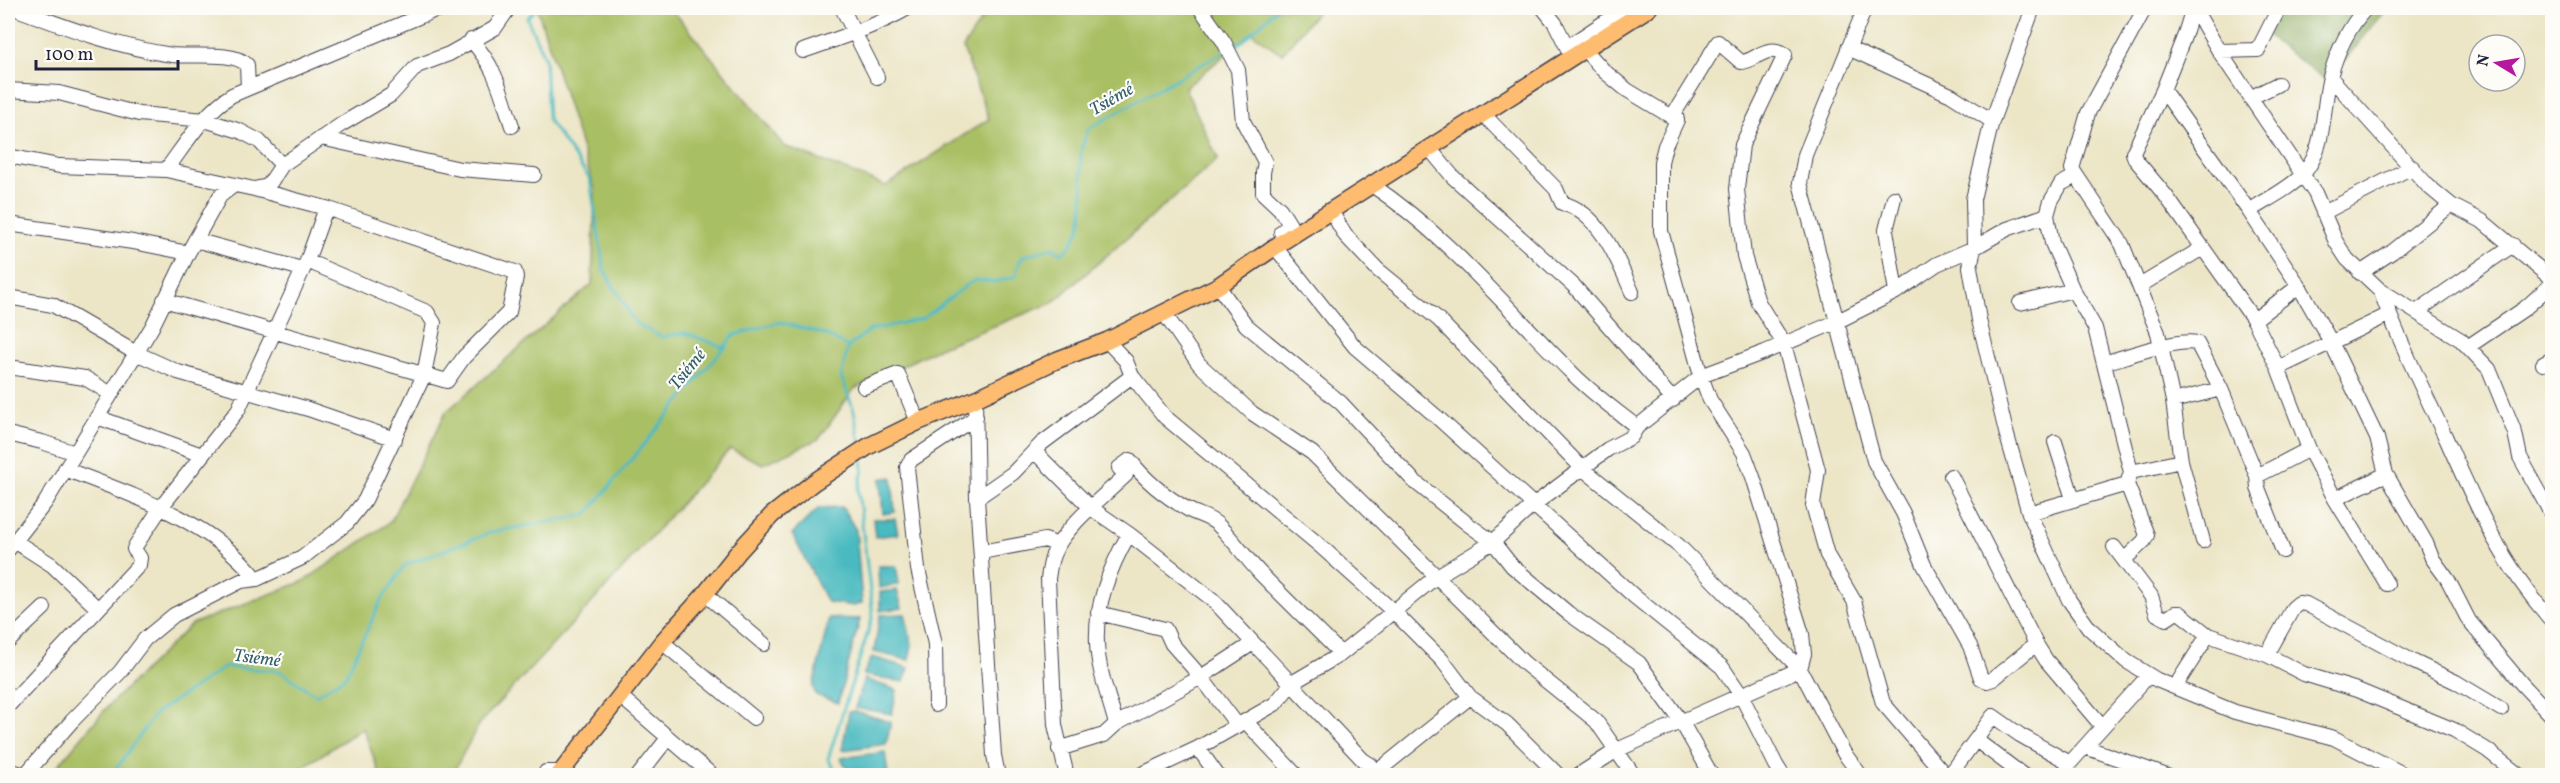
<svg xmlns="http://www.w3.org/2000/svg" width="2560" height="783" font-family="Vollkorn,serif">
	<rect width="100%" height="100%" fill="#fdfcf7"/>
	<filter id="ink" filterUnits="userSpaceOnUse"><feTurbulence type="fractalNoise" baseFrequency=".0167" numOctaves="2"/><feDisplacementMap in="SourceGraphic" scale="12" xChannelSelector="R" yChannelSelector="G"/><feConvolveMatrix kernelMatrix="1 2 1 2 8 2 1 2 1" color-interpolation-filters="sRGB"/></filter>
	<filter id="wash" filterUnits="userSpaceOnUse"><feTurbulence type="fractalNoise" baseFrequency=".008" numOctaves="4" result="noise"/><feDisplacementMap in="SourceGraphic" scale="24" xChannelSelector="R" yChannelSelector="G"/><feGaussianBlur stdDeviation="1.35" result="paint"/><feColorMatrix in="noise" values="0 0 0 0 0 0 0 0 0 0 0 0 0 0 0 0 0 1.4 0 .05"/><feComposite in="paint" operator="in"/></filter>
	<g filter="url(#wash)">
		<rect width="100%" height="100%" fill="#ece5c6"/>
		<!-- green -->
		<path fill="#a9bf64" stroke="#667050" stroke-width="1.5" d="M537 8H671L784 146 886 186 989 119 963 48 989 8H1189L1195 13 1198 8H1320L1282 54 1252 33 1185 88 1218 159 1052 303 941 347 854 389 819 439 763 464 730 449 600 594 479 724 454 771 449 775H380L363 728 295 772V775L49 776 108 706 192 624 304 581 390 522 446 412 592 284 595 190Z"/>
		<!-- forest -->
		<path fill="#86a65a" stroke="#54644a" stroke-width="1.5" d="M2276 8H2388L2327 81 2264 34Z"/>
		<!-- water -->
		<path fill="#4abac0" stroke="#366e7e" stroke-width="1.5" d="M892 477 895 512 883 514 880 479Z
			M842 507 856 530 862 603 854 606 827 602 792 534 819 508Z
			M895 519 898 534 875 537 873 519Z
			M878 566H896L899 584 879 588Z
			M897 590 902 608 880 611V592Z
			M905 614 912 645 909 660 874 652 880 615Z
			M829 618 860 619 838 703 816 695 813 687Z
			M872 657 909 668 904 682 863 675Z
			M864 679 897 690 892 714 855 708Z
			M854 711 891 722 886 744 842 750 849 712Z
			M885 752 888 775H850L841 758Z"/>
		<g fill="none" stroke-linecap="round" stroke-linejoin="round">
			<!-- stream -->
			<path stroke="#4abac0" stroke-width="3" d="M537 8 527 18 545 59 548 120 590 179 604 270 636 324 662 337 685 333 726 348
				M1230 48 1244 40 1277 8
				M848 347 841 376 854 411 860 443
				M111 776 155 714 225 667 280 671 316 695 345 677 381 601 405 565 492 532 586 515 734 335 779 322 824 334 848 347 870 330 922 319 974 280 994 282 1015 277 1021 257 1051 248 1063 253C1095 224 1079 188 1081 152 1082 144 1086 136 1088 129L1225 51
				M838 776 828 759 873 616 858 490 863 470 862 459"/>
		</g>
	</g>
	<g filter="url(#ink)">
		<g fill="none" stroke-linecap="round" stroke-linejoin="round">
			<defs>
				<path id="minor" d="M14 8C65 27 117 47 172 55 192 57 235 51 247 65L248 88
					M842 8 877 77
					M1200 8 1224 42 1238 70 1243 121 1265 162 1263 173V193L1280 209 1290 225 1281 232 1285 240
					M1543 8 1555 23 1571 55
					M1865 8 1805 155 1800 183 1874 461 1903 513 1924 565 1970 646 1981 678 1987 681 1993 679 2036 644
					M2033 8 1992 121 1973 199 1974 248 1970 267 1979 320 2006 432 2029 513 2069 600 2089 628 2126 661 2157 680 2235 712 2334 738 2407 776
					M2145 8 2088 113 2072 169 2122 244 2158 333 2173 401 2181 461 2203 541
					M2193 8 2184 37 2163 90 2133 153 2135 159 2166 196 2254 320 2278 368 2309 449 2335 499 2387 584
					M2194 8 2219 51 2315 193 2336 242 2347 259 2380 290 2461 340 2489 369 2515 433 2520 457 2552 515
					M471 40C496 67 501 92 512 126
					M1567 47 1626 8
					M1848 48 1951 95 1992 121
					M1584 49 1604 71 1627 90 1677 120
					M803 51C839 38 875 27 908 8
					M2219 51 2258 50 2279 8
					M2330 77 2428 186 2451 205 2482 221 2552 279
					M8 90 59 93 139 114 205 120 240 131 259 141 282 165
					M2163 90 2249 211C2264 201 2291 188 2303 174 2326 149 2322 108 2330 77 2337 51 2348 28 2366 8
					M2250 98 2278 84
					M1483 114 1556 189 1562 203C1600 213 1618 260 1632 292
					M321 138 460 169 534 175
					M1429 148 1453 177 1574 286 1673 400
					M8 156 59 166 166 170 254 189 326 208 515 272 516 277 509 312 464 357 447 381 164 300
					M166 170C185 145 205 111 232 95L435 10 449 8
					M2076 176 2061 184 2051 201 2047 215 2052 243 2073 290 2095 328 2131 472 2127 484 2147 535 2144 541 2124 560
					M1372 185C1447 235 1506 308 1570 371 1590 392 1614 409 1637 427
					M254 189 268 186 282 165 342 124 391 95 417 66 449 54 495 28 509 8
					M1894 198 1886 230 1896 292
					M1331 211 1345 235 1378 270 1438 319 1582 468 1679 546 1800 669 1844 753 1861 776
					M2249 211 2299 286 2332 344 2377 438 2386 474 2426 543 2432 558 2448 580 2469 621 2522 684 2552 716
					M2323 213 2412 167
					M8 224 133 242 188 253
					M195 240 302 269
					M1275 247 1355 347 1437 417 1635 597 1722 667 1741 695 1776 765 1783 776
					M2360 273 2392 252 2451 205
					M2141 285 2201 249
					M1218 286 1246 325 1341 403 1414 481 1469 525 1493 542 1512 566 1568 613 1639 663 1681 721 1712 776
					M2380 290C2399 340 2422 388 2445 436 2476 505 2501 564 2552 621
					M8 297 53 305 136 353 178 372 308 409 395 439
					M2020 303 2073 290
					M2416 312 2513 245
					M1164 313 1199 364 1252 413 1312 453 1524 663 1596 721 1634 776
					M2254 320 2299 286
					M1107 341 1126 361 1132 376 1165 417 1318 544 1394 612 1442 660 1470 697 1507 724 1559 776
					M2469 346 2524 309 2552 284
					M2104 363C2125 357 2177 338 2197 343L2221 389 2257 476 2258 488 2283 551
					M2543 364 2552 359
					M8 367 85 378 111 394
					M2278 368 2390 314
					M864 387 898 374 918 422
					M975 399 977 498 994 755 998 776
					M2173 401 2221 389
					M97 417 202 455
					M8 434 42 442 75 453
					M2055 442 2073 499
					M1034 451 1091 508 1129 534 1213 600 1363 760 1371 765 1373 776
					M65 469C134 496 210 520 257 579
					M2131 472 2181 461
					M1951 476 2036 644 2046 660 2102 726
					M2257 476 2309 449
					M977 498 1013 473 1041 444 1132 376
					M2335 499 2386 474
					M2029 513 2127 484
					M16 542 52 565 97 608
					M2114 547 2151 596 2157 614 2166 619 2175 613H2180L2208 635 2267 655 2304 674 2357 690 2454 730 2487 750 2520 776
					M8 550 45 503 152 327 188 253 220 196 233 186
					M981 552 1045 540 1058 545
					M705 594 764 644
					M1098 613 1165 629 1172 644 1201 677 1238 726
					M8 642 44 608
					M662 642 754 718
					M2267 655 2293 608 2299 603 2306 604 2414 662 2456 682 2501 709
					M2175 687 2208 635
					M620 696 713 776
					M936 705 935 644 918 569 907 467 911 460 976 417
					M8 706 139 565 140 558 134 549 136 545 162 506 238 410 307 261 326 208
					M1246 722 1297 776
					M1116 724C1109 698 1098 670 1097 643 1095 604 1110 567 1129 534
					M1976 740 2024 776
					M2085 747 2167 776
					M1198 748 1218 776
					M1059 749 1104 735 1116 724 1201 677 1253 643
					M8 770 25 775
					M1373 775 1470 697
					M24 776 72 721 120 672 145 639 174 615 241 581 257 579 302 558 347 523 365 500 424 375 434 323 427 312 307 261
					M544 776 546 772H561
					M638 776 668 738
					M1067 776 1055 725 1048 579C1049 571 1050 563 1053 555 1064 527 1104 496 1126 475L1119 468 1130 460C1146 482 1166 497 1189 510 1198 515 1209 517 1217 524 1233 539 1245 557 1259 572 1286 600 1314 626 1341 654
					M1138 776 1198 748 1275 704 1292 683 1341 654 1437 576 1493 542 1532 506 1608 449 1631 437 1637 427 1701 376 1765 352 1836 322 1896 292 1937 264 1974 248 2007 229 2047 215
					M1577 776 1617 750 1800 669 1804 654 1802 634 1753 477 1744 453 1710 400 1701 376 1661 231V162L1665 146 1677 120 1675 112 1718 42 1741 62C1755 62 1767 42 1785 55L1742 145 1737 189 1744 256 1758 302 1784 344 1818 470 1813 505 1827 555 1854 601 1883 703 1946 776
					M1949 776 1993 716 2020 735 2070 763
					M2064 776 2070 763 2149 675"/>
				<path id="major" d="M558 776 662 642 705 594 739 551 772 515 814 482 869 446 918 422 975 399 1057 360 1107 341 1218 286 1285 240 1649 8"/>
			</defs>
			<!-- minor casing -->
			<use href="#minor" stroke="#403f50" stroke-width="16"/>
			<!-- major casing -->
			<use href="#major" stroke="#403f50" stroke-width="19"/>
			<!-- minor -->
			<use href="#minor" stroke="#fff" stroke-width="14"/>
			<!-- major -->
			<use href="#major" stroke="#fdbc70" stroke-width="16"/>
		</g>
	</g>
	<g text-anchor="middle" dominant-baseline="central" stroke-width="4.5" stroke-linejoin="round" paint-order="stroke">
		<!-- water labels -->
		<g font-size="18" font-style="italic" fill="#325f70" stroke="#fdfcf7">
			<text transform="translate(1112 100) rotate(-30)">Tsiémé</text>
			<text transform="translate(688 370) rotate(-51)">Tsiémé</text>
			<text transform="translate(257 659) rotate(7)">Tsiémé</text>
		</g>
	</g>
	<!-- margin -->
	<rect width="2560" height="783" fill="none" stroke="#fdfcf7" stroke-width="30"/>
	<!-- north arrow -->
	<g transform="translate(2497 63) rotate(281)"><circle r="28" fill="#fdfcf7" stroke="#a5a5ac" stroke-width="1.5"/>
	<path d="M0-4.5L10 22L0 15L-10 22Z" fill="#b5179e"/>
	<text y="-9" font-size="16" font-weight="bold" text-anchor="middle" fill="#22223b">N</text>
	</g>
	<!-- scale -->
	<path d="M36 60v9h142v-9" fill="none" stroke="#22223b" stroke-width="3"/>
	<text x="45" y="60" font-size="18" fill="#22223b" stroke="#fdfcf7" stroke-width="4.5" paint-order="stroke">100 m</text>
</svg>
